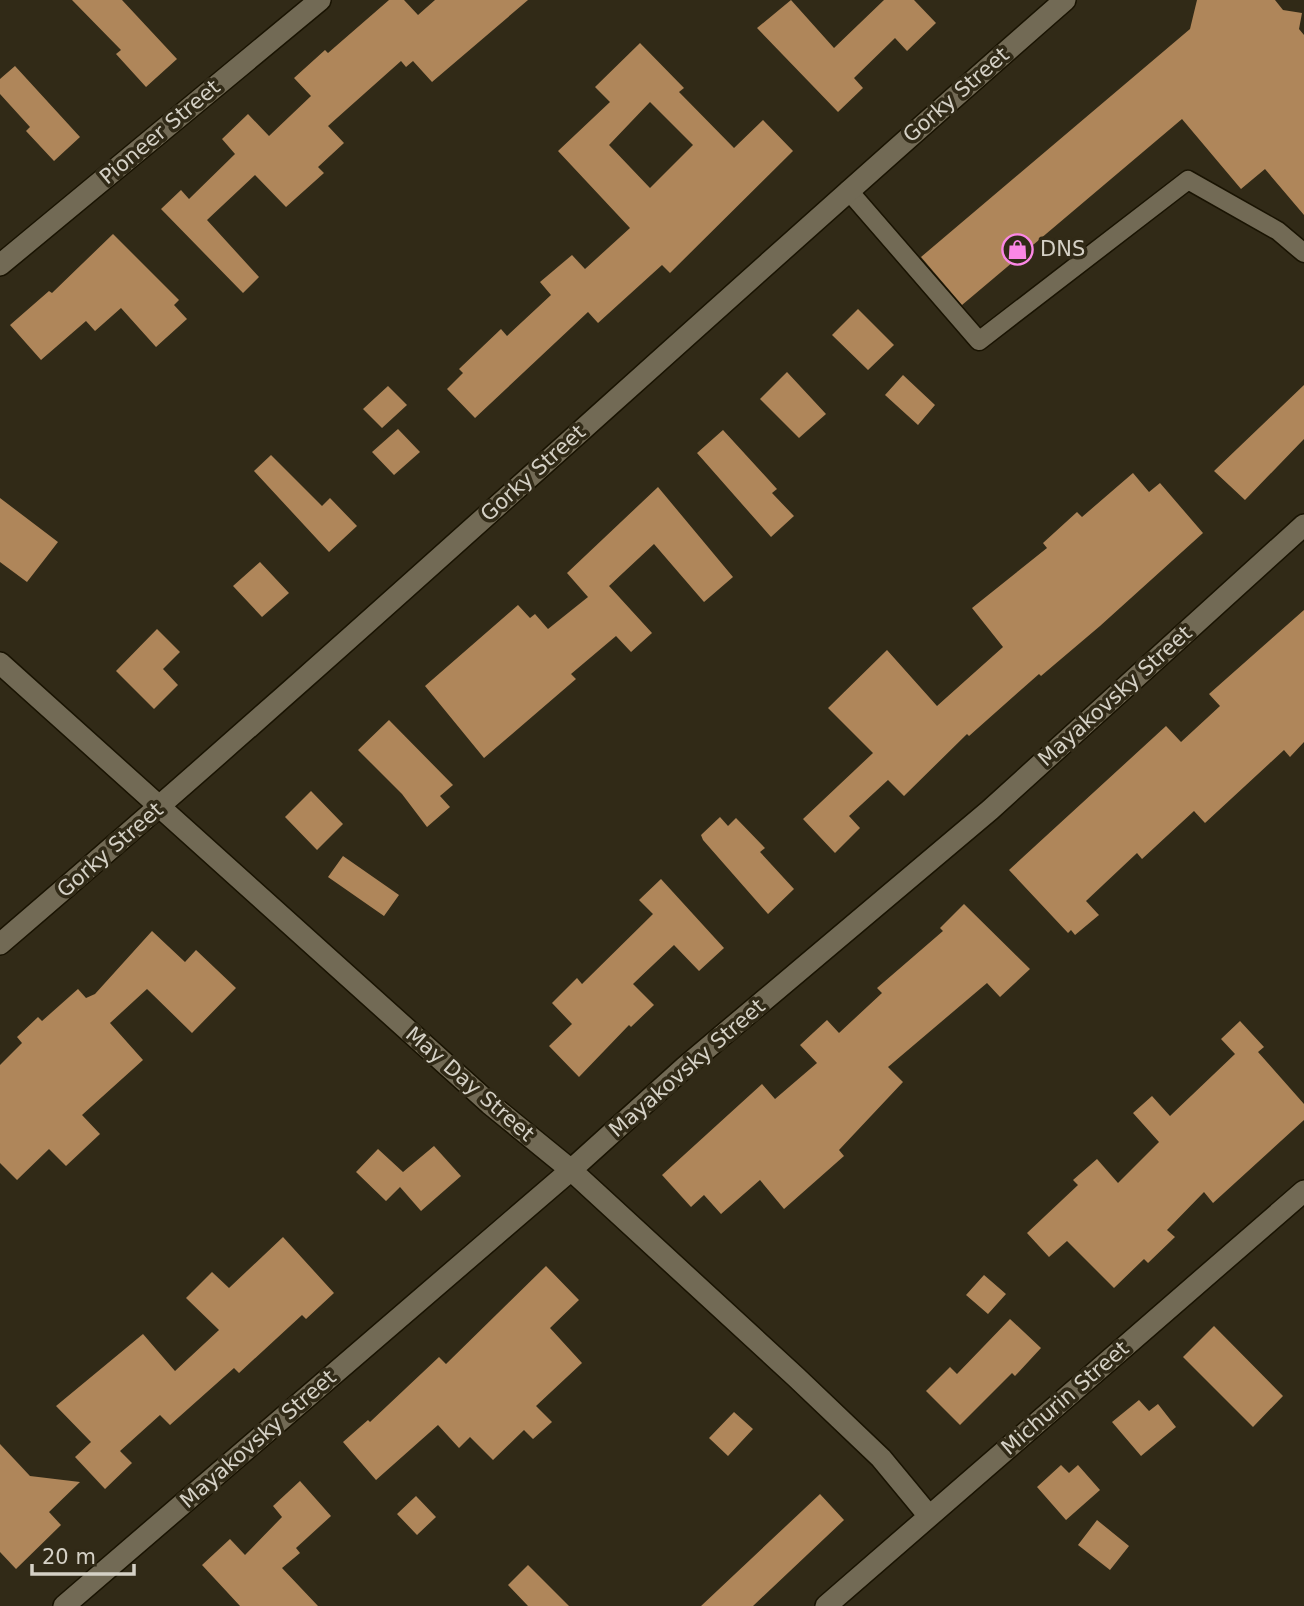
<svg xmlns="http://www.w3.org/2000/svg" width="1304" height="1606" font-family="'DejaVu Sans',sans-serif">
	<rect width="100%" height="100%" fill="#312a17"/>
	<!-- building -->
	<path fill="#af865a" fill-rule="evenodd" d="M72 0H122L177 59 146 87 116 54 121 50Z
		M389 0H404L418 15 435 0H528L432 82 413 61 406 67 401 61 328 126 344 143 318 167 324 173 286 207 255 175 207 220 259 277 243 293 161 209 181 190 189 199 235 154 222 139 248 114 269 136 311 96 294 78 325 50 328 53Z
		M791 0 834 48 884 0H914L936 23 907 51 895 38 854 78 863 88 838 112 757 28Z
		M1197 0H1275L1283 10 1302 13 1299 29 1304 35V215L1265 169 1241 189 1182 119 962 305 921 257 1190 29Z
		M640 43 684 88 679 92 734 148 763 120 793 151 670 273 662 265 598 323 588 312 475 418 447 389 463 373 459 369 501 329 507 336 551 295 540 282 572 255 585 269 630 228 558 151 610 102 595 87ZM650 102 693 145 650 188 609 145Z
		M15 66 80 137 54 161 26 131 30 127 0 94V79Z
		M113 234 179 300 174 305 187 319 156 347 121 308 95 331 86 321 41 360 10 325 49 291 52 293Z
		M858 309 894 345 868 370 832 335Z
		M787 372 826 414 799 438 760 399Z
		M903 375 935 405 918 425 885 395Z
		M1304 385V439L1245 500 1214 471Z
		M388 386 407 405 382 428 363 409Z
		M398 429 420 452 394 475 372 452Z
		M723 430 777 489 772 493 794 516 771 537 697 453Z
		M271 455 322 506 330 498 357 526 329 552 254 471Z
		M1133 473 1149 492 1160 483 1203 533 1100 626 1041 676 1039 674 969 736 967 734 904 796 888 780 849 816 860 828 835 853 803 819 873 753 828 708 887 650 937 706 1003 647 972 608 1047 548 1043 543 1077 512 1082 517Z
		M658 487 733 577 704 602 654 544 609 586 652 633 631 652 616 636 571 674 576 679 484 758 425 686 518 605 530 618 535 614 548 629 588 597 567 573Z
		M0 498 58 542 27 582 0 562Z
		M260 562 289 593 262 617 233 586Z
		M1304 610V742L1290 757 1284 750 1205 823 1194 811 1142 859 1137 853 1086 901 1099 915 1075 935 1071 930 1068 933 1009 870 1166 726 1181 742 1220 706 1209 694Z
		M157 629 180 652 163 669 178 685 154 709 116 671Z
		M389 720 453 785 440 796 450 807 427 827 402 794 358 750Z
		M311 791 343 824 317 850 285 817Z
		M720 817 728 826 736 818 765 848 760 852 794 889 768 914 703 840 701 835Z
		M343 856 399 895 384 916 328 877Z
		M661 879 724 948 699 971 674 945 633 984 654 1005 631 1027 629 1025 579 1077 549 1046 572 1024 552 1003 577 978 582 984 653 914 639 900Z
		M964 904 1030 969 1000 997 987 983 888 1067 903 1082 839 1150 844 1156 784 1209 760 1180 721 1214 704 1195 691 1207 662 1175 762 1084 775 1099 817 1063 800 1045 827 1020 839 1033 882 993 877 988 943 931 940 928Z
		M152 931 185 962 196 950 236 988 192 1033 147 989 110 1023 143 1060 82 1115 100 1134 66 1166 49 1149 17 1180 0 1163V1065L22 1043 17 1037 38 1017 42 1021 78 989 86 998 95 994Z
		M1240 1021 1264 1047 1258 1052 1304 1104V1120L1213 1203 1204 1192 1167 1230 1175 1237 1148 1263 1144 1259 1114 1288 1067 1241 1049 1257 1027 1233 1078 1185 1073 1180 1097 1159 1118 1183 1159 1142 1133 1113 1152 1096 1170 1116 1235 1054 1221 1039Z
		M434 1146 461 1176 421 1211 400 1187 386 1201 356 1172 378 1149 403 1172Z
		M283 1237 334 1293 306 1319 302 1315 239 1373 234 1368 170 1425 160 1415 120 1451 132 1463 105 1489 75 1457 91 1442 56 1406 143 1334 175 1371 219 1330 186 1298 212 1272 229 1288Z
		M546 1266 579 1300 550 1328 582 1363 536 1406 552 1422 533 1439 524 1430 493 1460 470 1437 459 1448 438 1425 376 1480 343 1442 368 1420 370 1422 439 1357 446 1364Z
		M984 1275 1006 1294 988 1314 966 1295Z
		M1010 1319 1041 1348 1015 1376 1012 1373 960 1425 926 1391 950 1367 957 1374Z
		M1214 1326 1283 1396 1253 1427 1183 1357Z
		M1139 1400 1149 1411 1158 1404 1176 1427 1141 1456 1112 1422Z
		M734 1412 753 1429 728 1456 709 1438Z
		M0 1444 30 1476 80 1482 49 1512 61 1525 16 1569 0 1552Z
		M1061 1465 1069 1473 1078 1465 1100 1490 1066 1520 1037 1487Z
		M300 1481 331 1516 296 1548 300 1553 282 1568 318 1606H240L202 1565 230 1539 245 1555 282 1517 273 1506Z
		M820 1494 844 1520 753 1606H701Z
		M416 1496 436 1517 417 1535 397 1514Z
		M1097 1520 1129 1546 1110 1570 1078 1545Z
		M528 1565 569 1606H528L508 1585Z"/>
	<g fill="none" stroke-linecap="round" stroke-linejoin="round">
		<defs>
			<path id="lane" d="M848 190 979 341 1188 180 1278 231 1304 253"/>
			<path id="street" d="M0 265 320 0
				M0 663 490 1104 571 1170 796 1377 881 1458 929 1516
				M64 1606 571 1170 685 1067 990 810 1304 525
				M826 1606 1304 1191"/>
			<path id="secondary" d="M0 944C360 636 708 312 1065 0"/>
		</defs>
		<!-- lane casing -->
		<use href="#lane" stroke="#191302" stroke-width="21"/>
		<!-- street casing -->
		<use href="#street" stroke="#191302" stroke-width="24"/>
		<!-- secondary casing -->
		<use href="#secondary" stroke="#191302" stroke-width="24"/>
		<!-- lane -->
		<use href="#lane" stroke="#726a55" stroke-width="18"/>
		<!-- street -->
		<use href="#street" stroke="#726a55" stroke-width="21"/>
		<!-- secondary -->
		<use href="#secondary" stroke="#726a55" stroke-width="21"/>
	</g>
	<!-- icons -->
	<defs>
		<symbol id="shop-ring" viewBox="-11 -11 22 22"><circle r="9.5" fill="#312a17" stroke="#fb87e5" stroke-width="1.5"/><path d="M-5-2.5h2.3a2.7 3.5 0 0 1 5.4 0H5L5.5 6h-11ZM-1.5-2.5h3a1.5 2.3 0 0 0-3 0Z" fill="#fb87e5"/></symbol>
	</defs>
	<g fill-rule="evenodd">
		<use href="#shop-ring" x="1000" y="232" width="35" height="35"/>
	</g>
	<g text-anchor="middle" dominant-baseline="central" stroke-width="7" stroke-linejoin="round" paint-order="stroke">
		<!-- street labels -->
		<g font-size="21" fill="#d5d1c6" stroke="#312a17">
			<text transform="translate(956 95) rotate(-41)">Gorky Street</text>
			<text transform="translate(160 132) rotate(-40)">Pioneer Street</text>
			<text transform="translate(533 473) rotate(-42)">Gorky Street</text>
			<text transform="translate(1115 696) rotate(-42)">Mayakovsky Street</text>
			<text transform="translate(110 850) rotate(-41)">Gorky Street</text>
			<text transform="translate(687 1068) rotate(-41)">Mayakovsky Street</text>
			<text transform="translate(470 1084) rotate(41)">May Day Street</text>
			<text transform="translate(1065 1398) rotate(-41)">Michurin Street</text>
			<text transform="translate(258 1439) rotate(-41)">Mayakovsky Street</text>
		</g>
		<!-- poi labels -->
		<g font-size="21" fill="#d5d1c6" stroke="#312a17" text-anchor="start">
			<text x="1040" y="249">DNS</text>
		</g>
	</g>
	<!-- scale -->
	<path d="M32 1564v10h102v-10" fill="none" stroke="#d5d1c6" stroke-width="3.5"/>
	<text x="42" y="1564" font-size="21" fill="#d5d1c6" stroke="#312a17" stroke-width="5" paint-order="stroke">20 m</text>
</svg>
